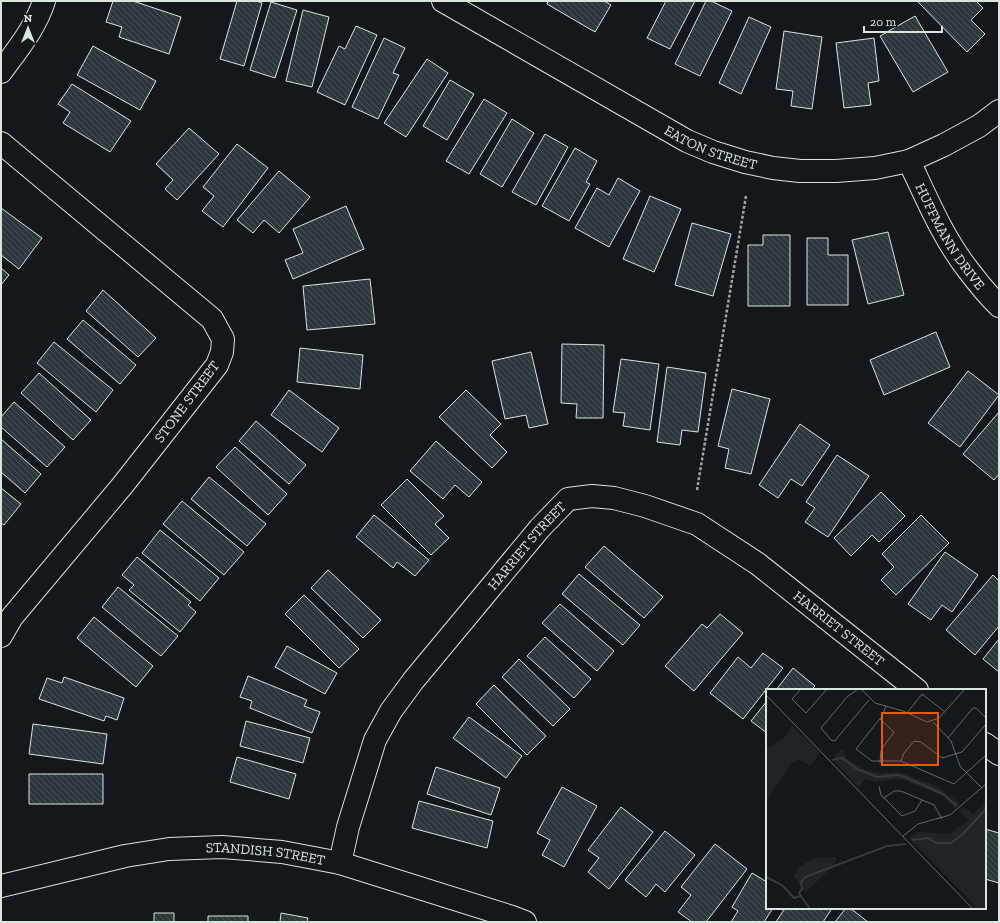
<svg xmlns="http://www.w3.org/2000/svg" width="1000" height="923" font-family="'Zilla Slab',serif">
	<defs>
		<pattern id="building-back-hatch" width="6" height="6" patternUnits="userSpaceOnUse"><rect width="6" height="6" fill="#2c363c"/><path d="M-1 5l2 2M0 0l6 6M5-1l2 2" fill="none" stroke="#4a5358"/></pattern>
	</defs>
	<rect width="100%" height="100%" fill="#14181c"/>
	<!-- building -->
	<path fill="url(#building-back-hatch)" stroke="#d8e6dc" d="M113 1H133L181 17 169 54 119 37 122 27 106 22Z
		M237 1H256L262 3 244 66 220 59Z
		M548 1H604L611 5 595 32 547 4Z
		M666 1H695L670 49 647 38Z
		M706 1H711L732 11 700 76 675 64Z
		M917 1H976L983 8 971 20 985 34 967 52Z
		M271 2 297 10 275 78 250 70Z
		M303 10 329 17 312 87 286 81Z
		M915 16 948 72 913 92 880 36Z
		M749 17 771 27 741 94 719 83Z
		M356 26 377 35 345 105 317 92 339 46 345 49Z
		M784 31 822 37 812 109 791 106 793 91 776 89Z
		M384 38 405 48 393 73 399 75 378 119 352 107Z
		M874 38 879 81 868 83 871 105 844 108 836 43Z
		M93 46 156 81 140 110 77 75Z
		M427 59 448 73 406 137 384 123Z
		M450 80 474 94 447 140 423 126Z
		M72 84 131 121 110 152 63 123 70 112 58 104Z
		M484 99 507 113 469 174 446 161Z
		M512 119 534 133 502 187 480 174Z
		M189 128 219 154 177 200 165 189 173 180 156 164Z
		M545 134 568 147 536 205 512 192Z
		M237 144 268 168 223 227 202 211 214 196 203 187Z
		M575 148 597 161 586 182 590 184 569 221 542 206Z
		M279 171 310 197 279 233 264 220 253 233 237 220Z
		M618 178 640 191 609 247 575 228 597 188 609 195Z
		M650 196 681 209 654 272 623 259Z
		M346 206 364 249 293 279 285 260 303 253 293 229Z
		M1 208 42 238 19 269 1 255Z
		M692 223 731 234 713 296 675 285Z
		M888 232 904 295 868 304 852 240Z
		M763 235H790V306H748V245H763Z
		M807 238H828V255H848V305H807Z
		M1 268 9 275 1 285Z
		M370 279 375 324 307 330 303 286Z
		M103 290 156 338 138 357 86 311Z
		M83 320 136 365 120 384 67 339Z
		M936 332 950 367 884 395 870 360Z
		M54 342 113 390 96 412 37 363Z
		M562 344 604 345 603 418H576L577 404 561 403Z
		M300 348 363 355 360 389 297 382Z
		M531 352 548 424 529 428 526 415 505 419 492 361Z
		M621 359 659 364 650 430 623 426 625 413 613 412Z
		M667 367 706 373 698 432 682 430 680 445 657 442Z
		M968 371 999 395 960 447 928 423Z
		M39 373 91 420 73 440 21 393Z
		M732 389 770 399 751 474 725 468 729 449 718 446Z
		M289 390 339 428 322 452 271 415Z
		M466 390 501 424 490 435 507 452 492 468 439 417Z
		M14 402 65 447 47 467 1 427V417Z
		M999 412V474L994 480 963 454Z
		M256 421 306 465 289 484 239 441Z
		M800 424 830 445 802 486 791 479 778 498 759 485Z
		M1 439 41 474 25 493 1 472Z
		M436 441 482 482 469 497 455 485 443 499 410 471Z
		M235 447 287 494 268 515 216 467Z
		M837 455 869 476 828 537 805 522 815 508 806 502Z
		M209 477 266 524 247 546 191 499Z
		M407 479 444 516 435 524 449 538 431 555 381 505Z
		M1 488 21 504 4 525 1 523Z
		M881 492 905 516 879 542 872 535 851 556 834 538Z
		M182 501 244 552 224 575 163 524Z
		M374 515 429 560 415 576 397 562 393 568 356 537Z
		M921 515 949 543 896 595 881 580 894 567 882 554Z
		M160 530 219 578 200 601 142 553Z
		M604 546 663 597 644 618 585 567Z
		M945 552 978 575 952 612 942 605 931 620 908 604Z
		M137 557 191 602 188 605 196 612 180 632 129 590 134 585 122 575Z
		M328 570 381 620 363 638 311 588Z
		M579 574 640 625 623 645 562 594Z
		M993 575 999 581V626L975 655 946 630Z
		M118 587 178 636 161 656 102 607Z
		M304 595 359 649 339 668 285 614Z
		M560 604 614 651 597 671 542 623Z
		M720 614 743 633 694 691 665 666 702 624 707 628Z
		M94 617 153 666 136 687 77 638Z
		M545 637 591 679 574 698 527 656Z
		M999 639V672L983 659Z
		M287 646 337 673 325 694 275 667Z
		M763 653 783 668 743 719 710 693 738 657 751 668Z
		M519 659 570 709 553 726 502 677Z
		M793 668 815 686 811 690H776Z
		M248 676 307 700 304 706 320 712 312 733 250 708 252 701 240 697Z
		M64 677 124 698 117 720 106 716 104 721 39 699 47 678 62 683Z
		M494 685 546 736 527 755 476 704Z
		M767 701V733L751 721Z
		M469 717 522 756 506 778 453 738Z
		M246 721 310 738 303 763 240 746Z
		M33 724 107 734 103 764 29 754Z
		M237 757 296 774 289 799 230 782Z
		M436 767 500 788 491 815 427 794Z
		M29 774H103V804H29Z
		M562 787 597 806 564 867 542 855 550 840 537 833Z
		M419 801 493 821 487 848 412 828Z
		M621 807 653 832 609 889 588 872 599 858 588 850Z
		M985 829 999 833V883L985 879Z
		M665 831 695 855 665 892 656 884 646 897 625 880Z
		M715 844 747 869 706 922H692L678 912 691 895 681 887Z
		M752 873 767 882V908H773L764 922H731L738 911 732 907Z
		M785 908H828L831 910 823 922H776Z
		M846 908H850L868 922H835Z
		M154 913H174V922H154Z
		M281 913 308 918 307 922H280Z
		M208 916H248V922H208Z"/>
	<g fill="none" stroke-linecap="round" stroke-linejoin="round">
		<defs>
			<g id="street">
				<path id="s1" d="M443 1 687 141 713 152 745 162 773 168 800 171H836L875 168 909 161 944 145 979 126 999 111"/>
				<path d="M1 72C17 50 36 27 44 1"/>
				<path d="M1 143 212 319 223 339 222 352 217 365 122 486 12 617 1 636"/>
				<path id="s2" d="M909 161C927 199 943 238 969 271 978 283 988 295 999 306"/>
				<path d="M985 744 999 754"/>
				<path id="s3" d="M340 863 348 827 375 740 391 711 413 681 540 528 568 499 592 496 614 498 645 506 697 524 758 564 917 690"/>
				<path id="s4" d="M1 886 125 856 169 849 222 847 282 852 340 863 512 917 525 922"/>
			</g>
		</defs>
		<!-- street casing -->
		<use href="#street" stroke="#d8e6dc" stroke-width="24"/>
		<!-- path -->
		<path stroke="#9da8a2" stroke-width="2.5" stroke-dasharray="3 2" stroke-linecap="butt" d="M697 490 746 196"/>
		<!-- street -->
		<use href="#street" stroke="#14181c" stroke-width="22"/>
	</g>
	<g text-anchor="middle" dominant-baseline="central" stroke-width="3" stroke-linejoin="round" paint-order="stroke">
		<!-- street labels -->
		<g font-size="14" fill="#d8e6dc" stroke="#14181c">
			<text stroke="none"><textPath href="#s1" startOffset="306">EATON STREET</textPath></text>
			<text stroke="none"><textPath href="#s2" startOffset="86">HUFFMANN DRIVE</textPath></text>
			<text transform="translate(187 402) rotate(-53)">STONE STREET</text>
			<text stroke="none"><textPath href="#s3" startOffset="375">HARRIET STREET</textPath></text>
			<text stroke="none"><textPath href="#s3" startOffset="747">HARRIET STREET</textPath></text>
			<text stroke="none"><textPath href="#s4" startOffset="269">STANDISH STREET</textPath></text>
		</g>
	</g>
	<!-- overview -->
	<g transform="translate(766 689)">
		<rect width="220" height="220" fill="#14181c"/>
		<path d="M100 81 115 84 133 83 172 98 193 114 189 119 177 107 138 91 128 90 110 93 99 90 93 98 87 92 98 87Z" fill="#202428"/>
		<path d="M26 37 54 64 44 77 32 70 26 74 0 112V60L17 50ZM77 60 81 70 100 81 98 87 87 92 70 74 69 65ZM69 168 71 171 65 179 40 203 28 187 32 179 40 174 49 169Z" fill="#202428"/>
		<path d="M220 113V220H212L143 149 153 143 183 145 203 131 193 122 198 118 207 125Z" fill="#202428"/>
		<path fill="none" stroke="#363b3e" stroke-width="2" d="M66 71 76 69 91 80 111 88 132 86 139 88 177 105 191 117M146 151 162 149 170 154H185L197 145 220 120M0 188 16 196 28 209 34 207M44 220 33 204 36 200 35 193 39 188 121 157 140 155"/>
		<path fill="none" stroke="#626a69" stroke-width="1" d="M35 0 26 10 40 24 61 0M92 0 81 8 55 39 65 51 69 52 72 48 103 11M95 0 109 14 137 22 161 33 173 29 199 0M0 6 207 220M120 17 116 27 90 60 106 72H135L188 95 220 66M141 24 156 5 179 23M167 33 185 52 194 77 216 99M182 49 207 19H210L220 29M135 72 138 64 148 52 155 53 176 69 196 63 220 35M114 74 115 61 128 43 114 30M113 97 115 106 136 127 149 122 156 111M118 109 128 102H135L168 116 176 130M137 147 152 135 184 126 220 95"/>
		<path fill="#e8590c" fill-opacity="0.15" stroke="#e8590c" stroke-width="2" d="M116 24H172V76H116Z"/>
		<rect width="220" height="220" fill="none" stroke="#d8e6dc" stroke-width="2"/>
	</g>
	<!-- border -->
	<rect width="1000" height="923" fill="none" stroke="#d8e6dc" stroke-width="4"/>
	<!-- north arrow -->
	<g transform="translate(28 28)" stroke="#14181c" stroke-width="3" paint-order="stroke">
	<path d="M0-3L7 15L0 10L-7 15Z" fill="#d8e6dc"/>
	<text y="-6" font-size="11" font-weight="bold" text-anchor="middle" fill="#d8e6dc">N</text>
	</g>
	<!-- scale -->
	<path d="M864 26v6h78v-6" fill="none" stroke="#d8e6dc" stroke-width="2"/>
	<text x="870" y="26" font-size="12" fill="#d8e6dc" stroke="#14181c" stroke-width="3" paint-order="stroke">20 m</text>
</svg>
